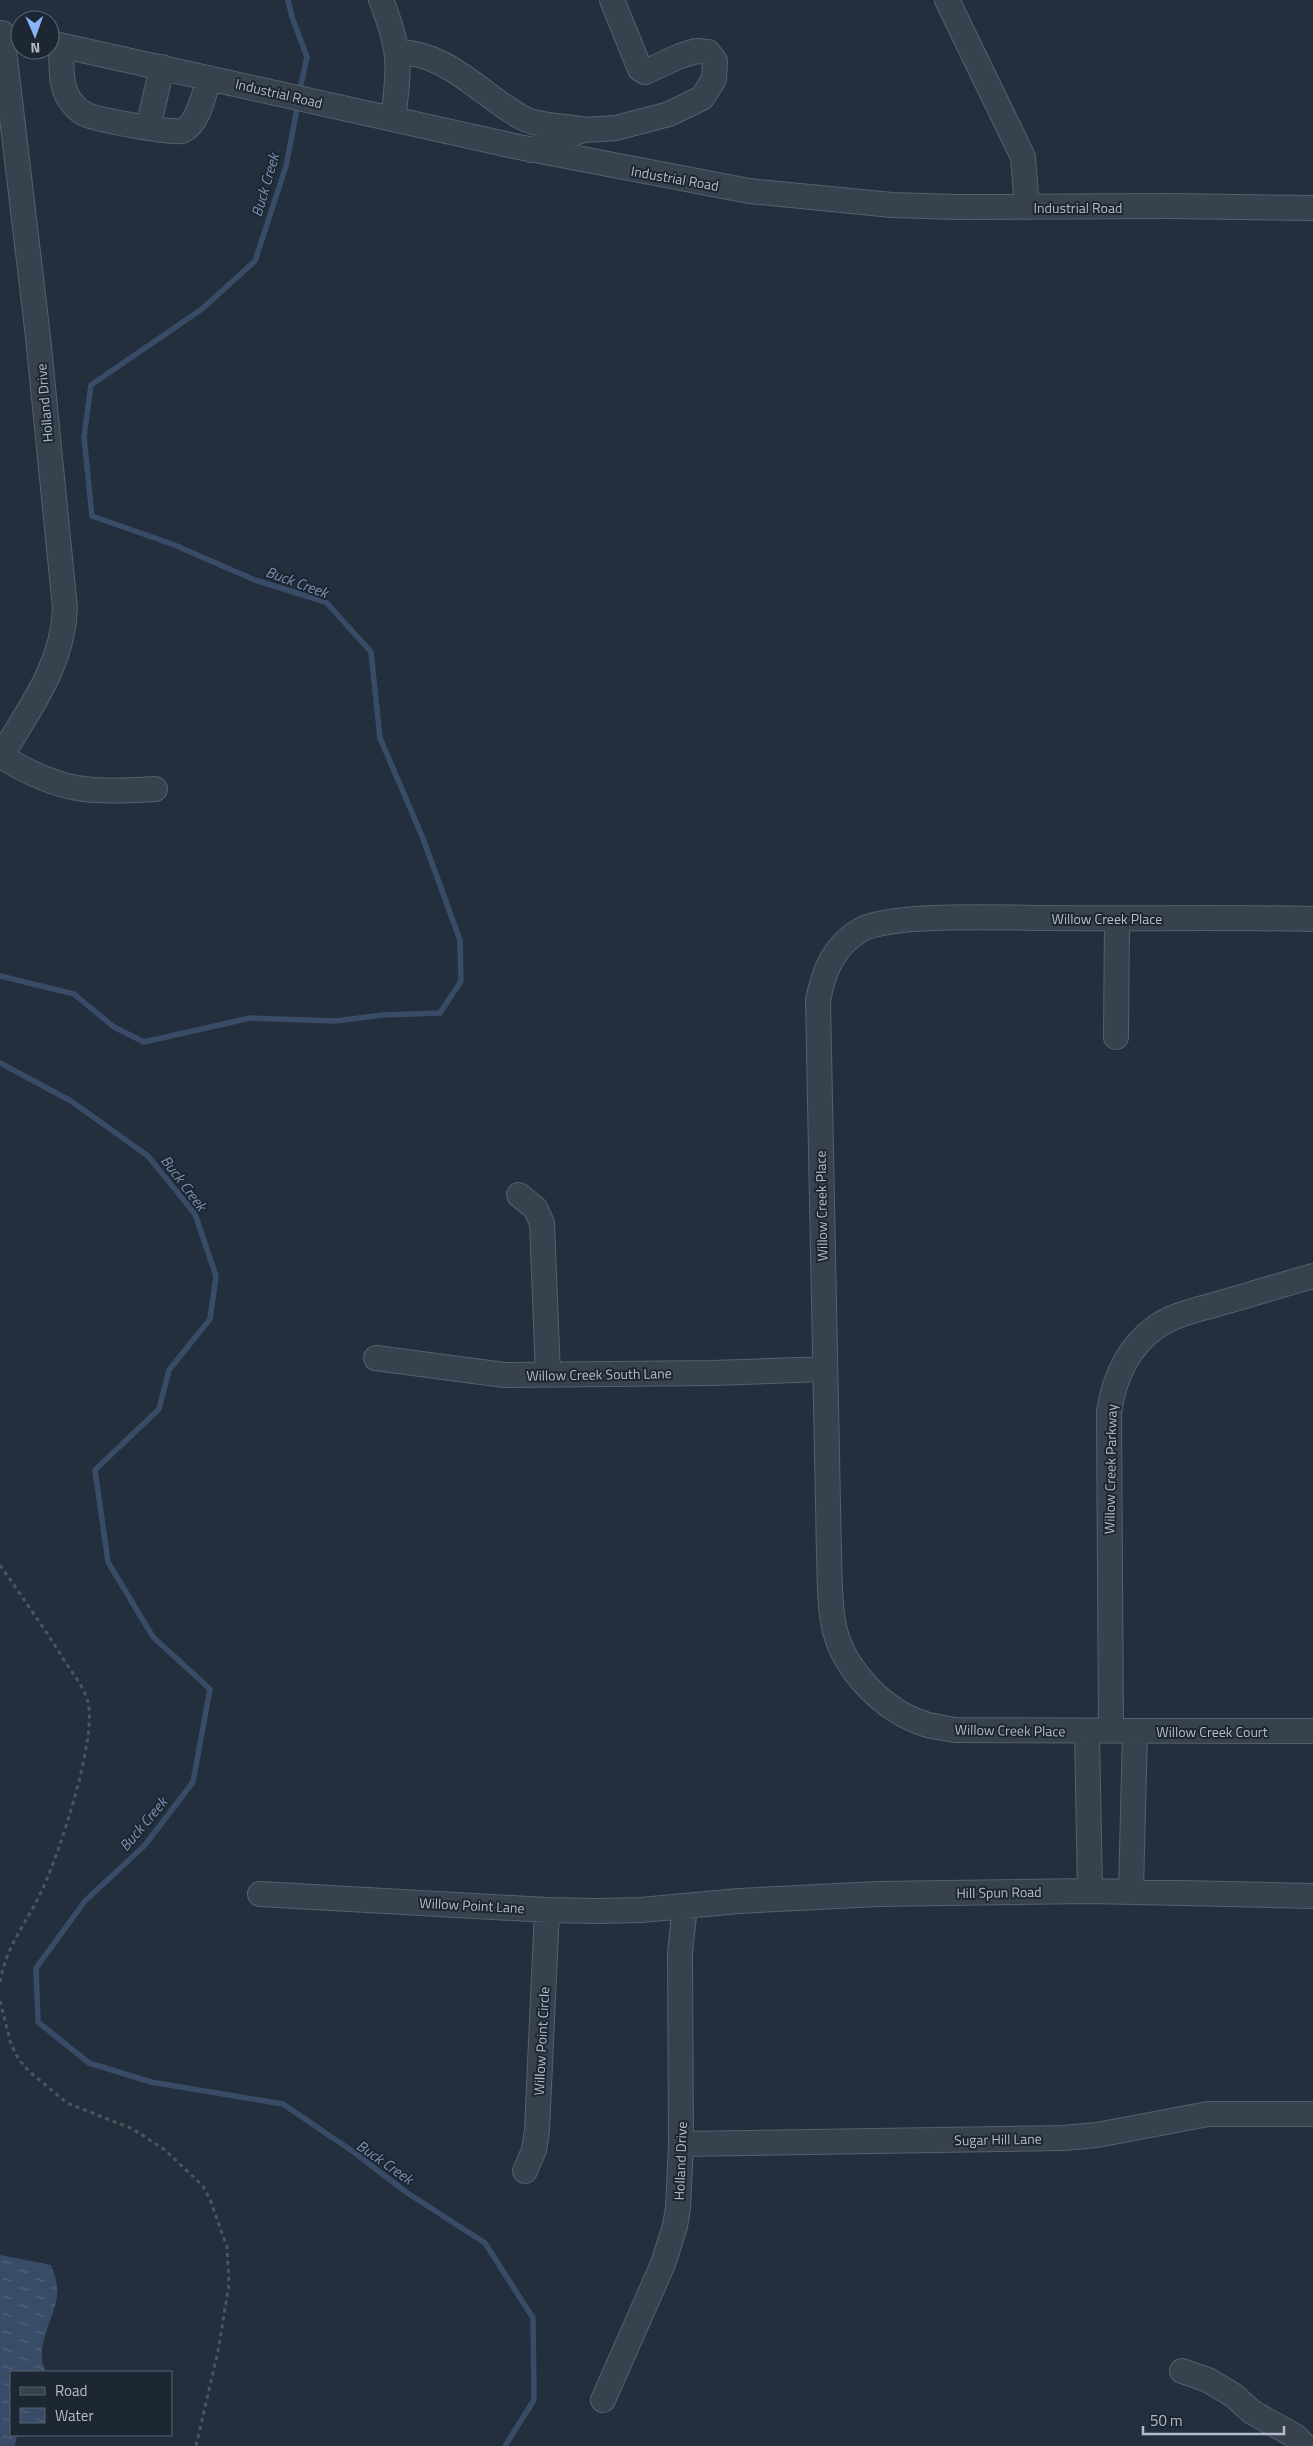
<svg xmlns="http://www.w3.org/2000/svg" width="1313" height="2446" font-family="'Titillium Web',sans-serif">
	<defs>
		<pattern id="water-ripples" width="26" height="14" patternUnits="userSpaceOnUse" patternTransform="scale(1.25)"><rect width="26" height="14" fill="#394c67"/><path d="M2 4q2-2 4 0t4 0M15 11q2-2 4 0t4 0" fill="none" stroke="#53647b"/></pattern>
	</defs>
	<rect width="100%" height="100%" fill="#242f3e"/>
	<!-- water -->
	<path fill="url(#water-ripples)" d="M0 2255 51 2265C55 2275 58 2285 57 2296 54 2320 33 2348 46 2372H11V2435H17L15 2446H0Z"/>
	<g fill="none" stroke-linecap="round" stroke-linejoin="round">
		<!-- stream -->
		<path stroke="#394c67" stroke-width="5.5" d="M288 0 292 17 307 57 299 94
			M0 976 74 994 114 1027 144 1042 250 1018 336 1021 383 1015 440 1013 461 981 460 940 422 836 380 738 371 652 326 602 255 580 172 544 92 516 84 437 91 385 202 309 255 261 286 166 298 103
			M0 1063 71 1101 148 1156 195 1214 216 1276 210 1319 169 1370 159 1409 95 1470 108 1562 153 1637 210 1689 193 1782 145 1845 85 1901 36 1968 38 2022 89 2063 151 2082 283 2104 355 2153 406 2192 485 2243 533 2318 534 2400 505 2446"/>
		<defs>
			<path id="minor" d="M381 0C401 50 400 66 393 119
				M947 0 1023 157 1027 207
				M50 43 514 146 749 191 892 205 957 207 1170 206 1313 208
				M61 46C62 64 59 90 73 104 76 108 81 112 85 114 94 119 173 134 182 131 199 124 204 93 209 78
				M397 52C447 52 480 94 521 117 537 126 562 126 581 129
				M148 128 162 67
				M531 150 583 130 616 128 669 114 702 98 714 79 715 61 708 52 696 51 680 56 645 72 640 69 612 0
				M1 756C59 792 88 793 155 789
				M0 758C29 709 63 666 65 608L38 337 2 33
				M1313 919C1226 917 1138 919 1051 918 1011 918 888 912 859 931 833 947 824 971 818 1000L829 1555C830 1580 829 1607 835 1631 846 1672 884 1711 925 1724 934 1727 945 1728 955 1730L1313 1731
				M1116 1037 1117 919
				M519 1195 535 1208 542 1223 548 1375
				M376 1358 504 1375 713 1373 824 1369
				M1111 1731 1109 1412C1114 1379 1128 1347 1156 1327 1172 1315 1197 1310 1217 1304 1249 1295 1281 1285 1313 1276
				M1087 1732 1090 1891
				M1131 1891 1135 1732
				M260 1894 547 1910 598 1911 641 1910 739 1901 878 1894 1090 1891 1313 1896
				M681 2144 1063 2138 1097 2135 1208 2114H1313
				M525 2171 534 2150 537 2130 547 1910
				M1182 2371 1208 2380 1233 2395 1252 2412 1295 2436 1305 2446
				M603 2400 663 2264 675 2226 678 2208 681 2144 680 1953 685 1906"/>
		</defs>
		<!-- minor casing -->
		<use href="#minor" stroke="#565f6c" stroke-width="26"/>
		<!-- path -->
		<path stroke="#44595c" stroke-width="3" stroke-dasharray="4 4" stroke-linecap="butt" d="M0 1565C23 1598 46 1631 68 1666 75 1677 85 1689 88 1702 97 1739 60 1851 43 1888 29 1920 4 1948 0 1984
			M0 2001 11 2044 19 2060 30 2072 67 2103 133 2129 165 2150 203 2186 211 2202 227 2247 229 2284 218 2351 196 2446"/>
		<!-- minor -->
		<use href="#minor" stroke="#38414e" stroke-width="24"/>
	</g>
	<g text-anchor="middle" dominant-baseline="central" stroke-width="4" stroke-linejoin="round" paint-order="stroke">
		<!-- street labels -->
		<g font-size="14" fill="#b4bcc9" stroke="#1d2633">
			<text transform="translate(279 93) rotate(13)">Industrial Road</text>
			<text transform="translate(675 178) rotate(10)">Industrial Road</text>
			<text x="1078" y="207">Industrial Road</text>
			<text transform="translate(44 403) rotate(-95)">Holland Drive</text>
			<text x="1107" y="918">Willow Creek Place</text>
			<text transform="translate(821 1206) rotate(-91)">Willow Creek Place</text>
			<text transform="translate(599 1374) rotate(-1)">Willow Creek South Lane</text>
			<text transform="translate(1110 1469) rotate(-89)">Willow Creek Parkway</text>
			<text transform="translate(1010 1730) rotate(1)">Willow Creek Place</text>
			<text x="1212" y="1731">Willow Creek Court</text>
			<text transform="translate(999 1892) rotate(-1)">Hill Spun Road</text>
			<text transform="translate(472 1905) rotate(3)">Willow Point Lane</text>
			<text transform="translate(541 2041) rotate(-87)">Willow Point Circle</text>
			<text transform="translate(998 2139) rotate(-1)">Sugar Hill Lane</text>
			<text transform="translate(680 2161) rotate(-88)">Holland Drive</text>
		</g>
		<!-- water labels -->
		<g font-size="15" font-style="italic" fill="#7c92b1" stroke="#1d2633">
			<text transform="translate(265 185) rotate(-74)">Buck Creek</text>
			<text transform="translate(297 582) rotate(20)">Buck Creek</text>
			<text transform="translate(184 1183) rotate(53)">Buck Creek</text>
			<text transform="translate(143 1824) rotate(-50)">Buck Creek</text>
			<text transform="translate(385 2162) rotate(35)">Buck Creek</text>
		</g>
	</g>
	<!-- legend -->
	<rect x="10" y="2371" width="162" height="65" fill="#1d2633" stroke="#59626f"/>
	<rect x="20" y="2387" width="25" height="8" fill="#38414e" stroke="#59626f"/>
	<text x="55" y="2396" font-size="15" fill="#b4bcc9">Road</text>
	<rect x="20" y="2408" width="25" height="15" fill="url(#water-ripples)" stroke="#59626f"/>
	<text x="55" y="2421" font-size="15" fill="#b4bcc9">Water</text>
	<!-- north arrow -->
	<g transform="translate(35 35) rotate(178)"><circle r="24" fill="#1d2633" stroke="#59626f"/>
	<path d="M0-4L9 19L0 12L-9 19Z" fill="#8ab4f8"/>
	<text y="-8" font-size="14" font-weight="bold" text-anchor="middle" fill="#b4bcc9">N</text>
	</g>
	<!-- scale -->
	<path d="M1143 2426v8h141v-8" fill="none" stroke="#b4bcc9" stroke-width="2.5"/>
	<text x="1150" y="2426" font-size="15" fill="#b4bcc9" stroke="#1d2633" stroke-width="4" paint-order="stroke">50 m</text>
</svg>
